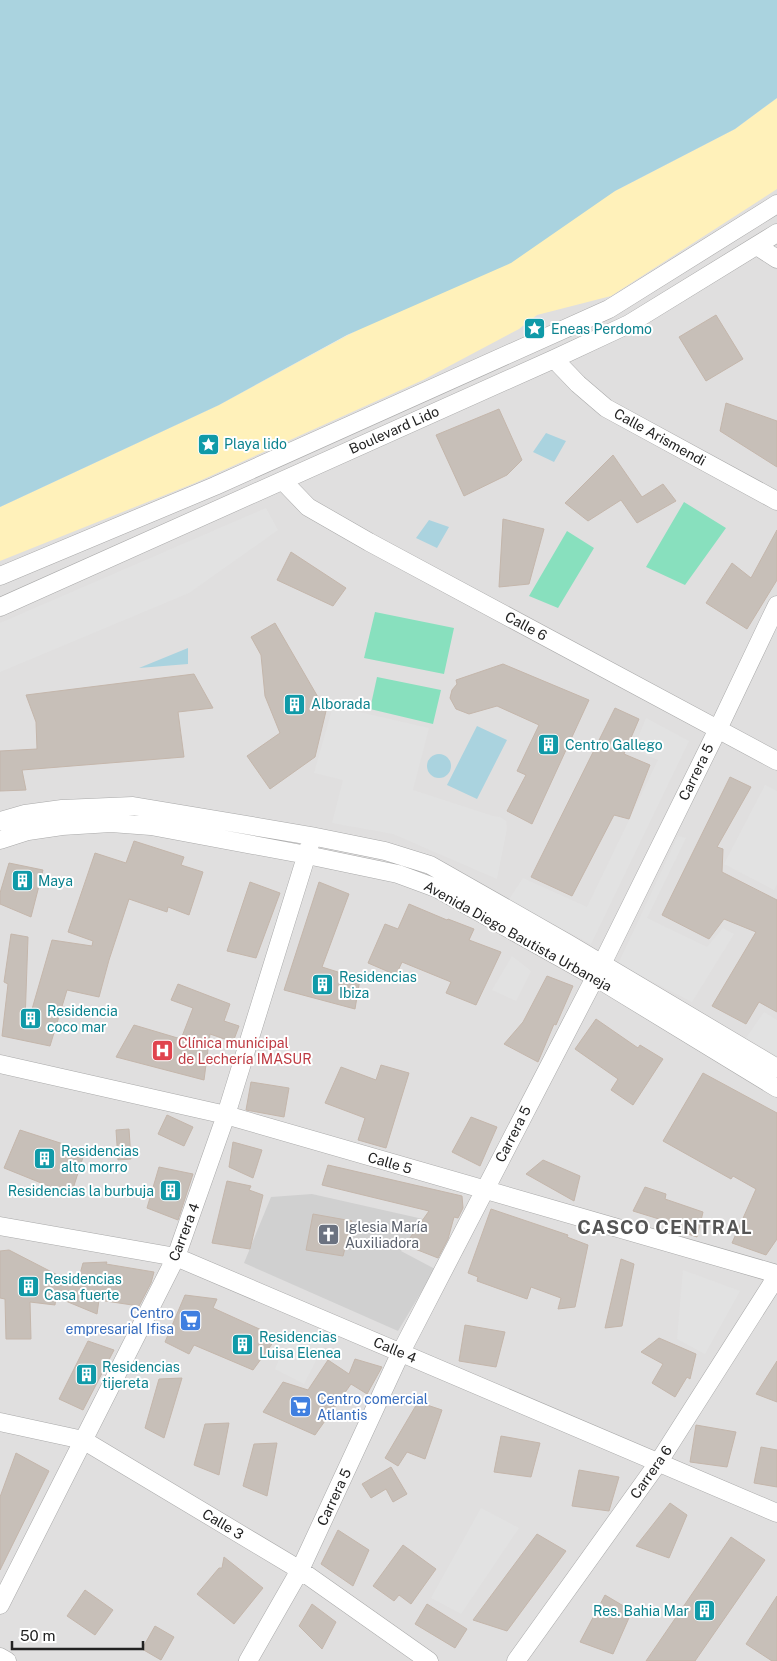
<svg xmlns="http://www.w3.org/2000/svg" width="777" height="1661" font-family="'Public Sans',sans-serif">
	<rect width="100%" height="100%" fill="#f2efe9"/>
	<!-- residential -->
	<path fill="#e0dfdf" d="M777 98V1661H0V507L219 405 615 191 735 129Z"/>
	<!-- religious -->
	<path fill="#d0d0d0" d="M312 1194 423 1219 401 1251 435 1269 398 1331 244 1263 271 1197Z"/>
	<!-- sand -->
	<path fill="#fff1ba" d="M777 98V189L611 296 537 315 519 329 423 380 195 483 0 561V507L219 405 615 191 735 129Z"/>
	<!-- pitch -->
	<path fill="#88e0be" d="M684 502 726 528 685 585 646 567Z
		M567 531 594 548 558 608 529 596Z
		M375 612 454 628 444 674 364 658Z
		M377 677 441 690 433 724 370 709Z"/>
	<!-- parking -->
	<path fill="#e2e2e2" d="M266 508 278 530 189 593 0 672V623Z
		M333 706 429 728 413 790 493 816 500 817 506 821 507 829 497 879 393 834 332 823 343 780 314 773Z
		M646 718 689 741 591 944 508 901 523 878 587 907 658 760 633 750Z
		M765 785 777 791V884L774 890 724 864Z
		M678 836 686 838 647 918 707 947 723 928 734 934 692 1002 618 964Z
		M512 956 531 971 516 1001 492 990Z
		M764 1012 777 1020V1056L746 1038Z
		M683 1270 740 1291 705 1354 677 1339Z
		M290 1332 324 1345 304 1384 275 1369Z
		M481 1508 519 1528 461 1614 431 1598Z"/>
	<!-- water -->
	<path fill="#aad3df" d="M0 0H777V98L735 129 615 191 511 263 347 335 219 405 0 507Z
		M546 433 566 441 554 462 533 452Z
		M429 520 449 527 437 548 416 538Z
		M188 648V664L139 668Z
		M477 726 507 740 477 799 447 785Z
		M427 766a12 12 0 1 1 24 0a12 12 0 1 1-24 0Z"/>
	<!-- building -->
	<path fill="#c7bfb8" stroke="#c4b6ab" d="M716 315 743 359 706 381 679 337Z
		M726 403 777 421V467L720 431Z
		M499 409 522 460 507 475 464 496 436 435Z
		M613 455 642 497 663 484 676 501 637 523 621 500 588 521 565 503Z
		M503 519 544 529 529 584 499 587Z
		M777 530V580L747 629 706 603 732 563 751 578Z
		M291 552 346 588 333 606 277 580Z
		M275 623 326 711 315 757 270 789 247 756 280 733 265 696 261 655 251 637Z
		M503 664 589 700 532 824 507 811 526 775 517 771 539 725 497 706 469 714 456 709 450 698 452 690 457 684 456 680Z
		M194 674 213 708 178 712 184 757 22 770 26 790 0 791V751L37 749 36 722 26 695Z
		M615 708 639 719 624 754 650 765 629 819 614 815 572 896 531 877Z
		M730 777 751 787 717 847 723 849 722 872 777 900V1012L759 1002 746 1024 712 1006 756 932 724 919 709 939 662 915Z
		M134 841 184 857 181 865 203 872 189 915 168 907 167 912 129 899 109 960 99 997 67 990 50 1046 2 1036 8 984 4 982 11 934 28 937 25 1022 28 1023 52 940 92 946 93 941 68 932 95 853 126 863Z
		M9 863 43 870 31 917 0 904V893Z
		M250 882 280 893 256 958 227 951Z
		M319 882 349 894 322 967 360 979 355 1009 284 990Z
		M409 904 447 920 448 919 474 929 469 940 501 952 476 1005 446 993 451 982 402 962 396 975 368 963 385 924 398 929Z
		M547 976 573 986 556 1025 554 1024 538 1062 504 1044 523 1022Z
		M178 984 230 1004 224 1021 239 1026 233 1042 210 1034 204 1080 116 1057 134 1025 181 1039 193 1008 171 1000Z
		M596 1019 638 1048 640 1045 663 1059 633 1105 611 1090 618 1079 575 1049Z
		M381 1065 409 1073 386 1148 358 1140 365 1118 325 1103 341 1067 376 1080Z
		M703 1073 777 1113V1239L766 1255 732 1243 756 1189 733 1176 731 1179 663 1141Z
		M251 1082 289 1088 284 1117 246 1110Z
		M167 1115 193 1127 184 1146 158 1134Z
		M471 1117 497 1127 480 1166 452 1152Z
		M129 1129 131 1159 118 1160 116 1130Z
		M20 1130 85 1151 71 1195 4 1168Z
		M233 1142 262 1150 253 1178 229 1167Z
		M543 1160 580 1176 574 1201 526 1174Z
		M328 1165 462 1196 463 1208 458 1218 454 1217 448 1239 438 1258 405 1245 429 1211 322 1185Z
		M159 1167 193 1174 178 1220 147 1208Z
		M227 1181 251 1186 249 1190 263 1195 250 1249 212 1243Z
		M645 1187 666 1194 665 1199 703 1212 697 1237 670 1228 672 1223 633 1211Z
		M491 1209 568 1235 567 1237 588 1245 575 1307 558 1309 561 1298 531 1287 527 1299 477 1281 478 1277 468 1273Z
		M313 1214 352 1221 343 1256 306 1250Z
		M9 1250 77 1285 83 1263 107 1262 106 1264 154 1272 151 1283 139 1306 99 1300 97 1314 56 1297 55 1305 30 1302 31 1339H6L5 1299 0 1298V1251Z
		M621 1259 634 1264 622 1326 605 1328Z
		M185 1295 217 1299 213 1308 277 1337 253 1370 194 1345 189 1354 165 1342Z
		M465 1325 505 1332 496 1367 459 1361Z
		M659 1338 696 1354 690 1379 687 1377 675 1397 652 1383 663 1364 641 1352Z
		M88 1341 114 1350 83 1410 59 1399Z
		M355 1359 382 1367 367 1394 351 1384 315 1435 263 1412 283 1382 308 1390 328 1360 349 1374Z
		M777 1361V1402L756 1394Z
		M182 1378 164 1438 145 1428 159 1379Z
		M418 1402 442 1410 425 1459 407 1452 398 1466 385 1458Z
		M229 1423 219 1475 194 1465 205 1424Z
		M696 1425 736 1432 727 1467 690 1462Z
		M501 1436 540 1443 531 1477 494 1472Z
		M277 1443 267 1496 243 1486 254 1444Z
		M761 1447 777 1450V1487L754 1483Z
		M16 1453 49 1471 0 1570V1497Z
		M391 1467 407 1494 393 1502 386 1489 371 1498 362 1484Z
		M579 1470 619 1477 609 1511 572 1506Z
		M670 1503 687 1515 669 1558 636 1546Z
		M338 1530 369 1550 353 1586 321 1564Z
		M537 1534 566 1551 507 1631 473 1620Z
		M731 1537 765 1560 695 1661H646Z
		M403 1545 436 1569 411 1604 399 1595 394 1601 373 1586Z
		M224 1557 263 1588 234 1624 197 1594 219 1568H222Z
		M85 1590 113 1610 95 1635 67 1616Z
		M605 1595 632 1611 613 1654 580 1642Z
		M777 1596V1661H772L746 1644Z
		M312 1604 336 1622 322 1649 299 1626Z
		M427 1604 467 1629 455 1648 415 1624Z
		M155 1626 174 1637 161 1660 142 1649Z"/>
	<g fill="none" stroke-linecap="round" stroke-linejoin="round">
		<defs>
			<path id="street" d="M757 246 777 259
				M554 359 578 384 606 408 777 501
				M283 481 308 507 369 542 777 761
				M0 576 215 486 609 309 777 204
				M0 607 554 359 629 324 777 233
				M0 821 25 814 62 809 133 806 311 836 385 851 430 865 567 943 777 1068
				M0 840 28 831 62 826 111 823 151 826 307 855 398 874 436 888 595 977 777 1088
				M0 1064 226 1115 777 1274
				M0 1226 176 1257 777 1513
				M0 1422 83 1440 300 1570 429 1661
				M0 1605 176 1257 226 1115 310 844
				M0 1657 7 1661
				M248 1661 300 1570 401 1352 602 964 718 729 777 605
				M516 1661 658 1463 777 1276"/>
		</defs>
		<!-- street casing -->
		<use href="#street" stroke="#a9a9a9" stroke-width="19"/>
		<!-- street -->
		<use href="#street" stroke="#fff" stroke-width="18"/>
	</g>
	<!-- icons -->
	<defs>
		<symbol id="sight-square" viewBox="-11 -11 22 22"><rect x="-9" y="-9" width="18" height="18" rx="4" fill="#0f9aa8" stroke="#fff"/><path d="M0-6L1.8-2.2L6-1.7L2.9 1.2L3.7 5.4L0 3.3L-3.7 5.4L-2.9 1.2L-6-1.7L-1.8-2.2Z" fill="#fff"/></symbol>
		<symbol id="building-square" viewBox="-11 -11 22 22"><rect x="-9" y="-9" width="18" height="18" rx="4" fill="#0f9aa8" stroke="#fff"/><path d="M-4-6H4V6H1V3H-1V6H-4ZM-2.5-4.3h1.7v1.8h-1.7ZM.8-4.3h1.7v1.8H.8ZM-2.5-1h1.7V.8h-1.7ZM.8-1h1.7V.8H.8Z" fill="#fff"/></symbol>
		<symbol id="hospital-square" viewBox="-11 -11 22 22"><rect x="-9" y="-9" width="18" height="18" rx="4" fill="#e0444e" stroke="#fff"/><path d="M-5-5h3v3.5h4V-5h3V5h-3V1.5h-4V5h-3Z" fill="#fff"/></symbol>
		<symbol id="church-square" viewBox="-11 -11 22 22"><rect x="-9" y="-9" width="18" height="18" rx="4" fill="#6b7280" stroke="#fff"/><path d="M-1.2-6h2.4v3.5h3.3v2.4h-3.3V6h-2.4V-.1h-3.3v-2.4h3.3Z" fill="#fff"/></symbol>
		<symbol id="supermarket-square" viewBox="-11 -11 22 22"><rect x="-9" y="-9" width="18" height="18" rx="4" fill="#3f7fe0" stroke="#fff"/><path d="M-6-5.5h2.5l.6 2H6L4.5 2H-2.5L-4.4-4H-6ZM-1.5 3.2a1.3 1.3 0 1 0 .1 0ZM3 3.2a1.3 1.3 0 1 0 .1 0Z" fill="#fff"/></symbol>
	</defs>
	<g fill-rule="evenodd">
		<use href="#sight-square" x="522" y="316" width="25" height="25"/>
		<use href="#sight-square" x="196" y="432" width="25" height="25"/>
		<use href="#building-square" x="282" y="692" width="25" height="25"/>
		<use href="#building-square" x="536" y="732" width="25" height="25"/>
		<use href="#building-square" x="10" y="868" width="25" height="25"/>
		<use href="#building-square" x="310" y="972" width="25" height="25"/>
		<use href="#building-square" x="18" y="1006" width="25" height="25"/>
		<use href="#hospital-square" x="150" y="1038" width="25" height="25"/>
		<use href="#building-square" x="32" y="1146" width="25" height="25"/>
		<use href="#building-square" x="158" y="1178" width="25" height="25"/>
		<use href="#church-square" x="316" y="1222" width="25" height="25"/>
		<use href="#building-square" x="16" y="1274" width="25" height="25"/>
		<use href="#supermarket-square" x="178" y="1308" width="25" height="25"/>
		<use href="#building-square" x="230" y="1332" width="25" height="25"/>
		<use href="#building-square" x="74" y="1362" width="25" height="25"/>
		<use href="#supermarket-square" x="288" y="1394" width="25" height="25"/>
		<use href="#building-square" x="692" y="1598" width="25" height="25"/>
	</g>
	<g text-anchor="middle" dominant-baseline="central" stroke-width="4" stroke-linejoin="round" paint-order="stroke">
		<!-- culture labels -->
		<g font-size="14" fill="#0d838f" stroke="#fff" text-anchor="start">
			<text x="551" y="329">Eneas Perdomo</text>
			<text x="224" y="444">Playa lido</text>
			<text x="311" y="704">Alborada</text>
			<text x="565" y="745">Centro Gallego</text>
			<text x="38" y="881">Maya</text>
			<text x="339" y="977">Residencias<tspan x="339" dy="16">Ibiza</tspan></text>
			<text x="47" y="1011">Residencia<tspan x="47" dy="16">coco mar</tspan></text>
			<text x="61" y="1151">Residencias<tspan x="61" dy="16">alto morro</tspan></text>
			<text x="154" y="1191" text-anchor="end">Residencias la burbuja</text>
			<text x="44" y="1279">Residencias<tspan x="44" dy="16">Casa fuerte</tspan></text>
			<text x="259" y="1337">Residencias<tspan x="259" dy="16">Luisa Elenea</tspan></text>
			<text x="102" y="1367">Residencias<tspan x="102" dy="16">tijereta</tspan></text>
			<text x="689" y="1611" text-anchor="end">Res. Bahia Mar</text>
		</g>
		<!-- street labels -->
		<g font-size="14" fill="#222" stroke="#fff">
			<text transform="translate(394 430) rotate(-24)">Boulevard Lido</text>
			<text transform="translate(660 437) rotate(29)">Calle Arismendi</text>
			<text transform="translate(526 626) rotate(28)">Calle 6</text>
			<text transform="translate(696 772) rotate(-64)">Carrera 5</text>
			<text transform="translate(518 936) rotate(29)">Avenida Diego Bautista Urbaneja</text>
			<text transform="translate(513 1134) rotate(-63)">Carrera 5</text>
			<text transform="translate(390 1163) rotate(16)">Calle 5</text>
			<text transform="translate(184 1232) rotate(-69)">Carrera 4</text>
			<text transform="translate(395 1350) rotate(23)">Calle 4</text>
			<text transform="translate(651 1472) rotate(-55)">Carrera 6</text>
			<text transform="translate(334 1497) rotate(-65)">Carrera 5</text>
			<text transform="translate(223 1524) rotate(31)">Calle 3</text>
		</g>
		<!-- health labels -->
		<g font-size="14" fill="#be3a42" stroke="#fff" text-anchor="start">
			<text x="178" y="1043">Clínica municipal<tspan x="178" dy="16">de Lechería IMASUR</tspan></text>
		</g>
		<!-- worship labels -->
		<g font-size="14" fill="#5b616d" stroke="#fff" text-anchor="start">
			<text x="345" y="1227">Iglesia María<tspan x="345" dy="16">Auxiliadora</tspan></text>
		</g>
		<!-- shop labels -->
		<g font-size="14" fill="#366cbe" stroke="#fff" text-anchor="end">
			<text x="174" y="1313">Centro<tspan x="174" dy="16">empresarial Ifisa</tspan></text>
			<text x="317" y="1399" text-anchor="start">Centro comercial<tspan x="317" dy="16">Atlantis</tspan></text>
		</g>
		<!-- district labels -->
		<g font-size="19" font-weight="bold" letter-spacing="1" fill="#555" stroke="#fff">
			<text x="665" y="1227">CASCO CENTRAL</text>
		</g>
	</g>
	<!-- scale -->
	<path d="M12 1641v8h131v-8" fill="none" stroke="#222222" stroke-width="2.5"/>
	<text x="20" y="1641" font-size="15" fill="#222222" stroke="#ffffff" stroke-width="4" paint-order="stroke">50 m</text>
</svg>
